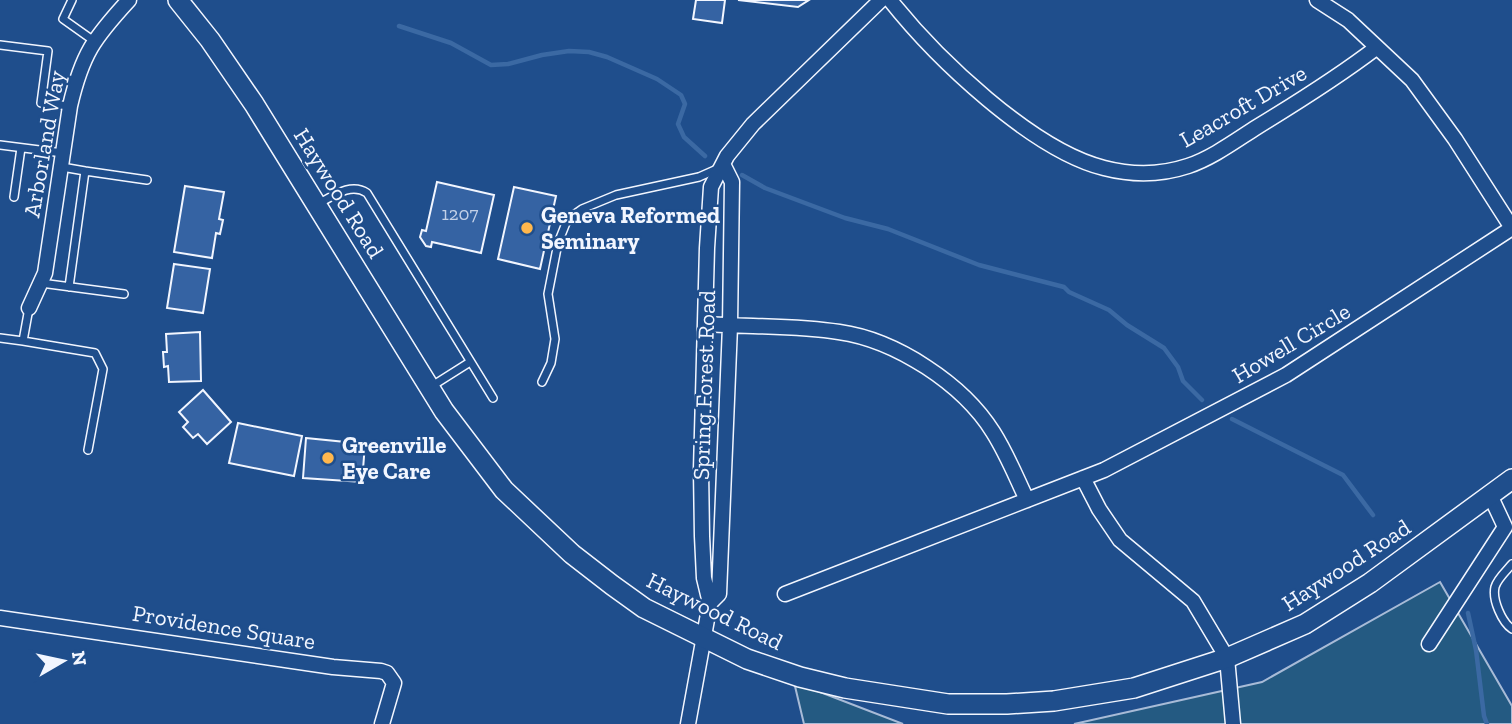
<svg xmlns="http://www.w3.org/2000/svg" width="1512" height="724" font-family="'Zilla Slab',serif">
	<rect width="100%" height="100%" fill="#1f4e8c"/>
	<!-- green -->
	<path fill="#245a82" stroke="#a8bbd7" stroke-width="2" d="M1440 582 1512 706V724H1074L1262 682Z
		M794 682 903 724H804Z"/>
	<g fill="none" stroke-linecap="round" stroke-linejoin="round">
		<!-- stream -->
		<path stroke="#3b69a3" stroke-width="4.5" d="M399 26 451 43 491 65 508 64 542 55 569 51 589 52 607 57 657 79 681 95 685 104 678 124 684 137 705 156
			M742 175 765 188 845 218 888 229 979 265 1064 287 1069 292 1109 310 1127 325 1164 348 1178 367 1183 381 1202 400
			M1232 419 1343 475 1373 515
			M1468 613 1476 650 1484 716 1487 724"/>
	</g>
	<!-- building -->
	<path fill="#3563a3" stroke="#f2f6ff" stroke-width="2" d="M696 0H725L722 23 693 19Z
		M738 0H809L798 7Z
		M437 182 494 195 481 253 432 242 431 247 426 246 420 237 422 230 426 231Z
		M185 186 224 192 219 219 223 220 220 234 216 233 212 258 174 252Z
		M514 187 556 196 540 269 498 259Z
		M174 264 210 269 203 313 167 308Z
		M200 332 201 381 169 382 168 366 164 367 163 352H167L166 334Z
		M203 390 231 422 207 444 198 434 193 438 183 427 188 422 179 412Z
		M238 423 302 436 294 476 229 463Z
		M306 438 365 444 362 482 303 478Z"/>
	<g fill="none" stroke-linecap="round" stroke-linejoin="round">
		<defs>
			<path id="lane" d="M72 0 63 19 94 41
				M0 45 48 51 41 103 70 106
				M0 145 63 153
				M62 167 85 171 69 287
				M85 171 147 180
				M14 197 21 148
				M318 204C333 196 351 182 367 193L493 398
				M41 283 124 294
				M29 308 23 341 95 353 103 369 88 450
				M0 338 23 341
				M542 382 551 363 555 339 548 294 558 243 566 223 572 216 582 209 616 195 699 177 717 169
				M432 386 470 362
				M1512 564C1507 570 1497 579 1495 587 1492 600 1502 622 1512 629"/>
			<path id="street" d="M890 0C936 58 1032 150 1104 168 1131 175 1161 175 1188 166 1212 158 1235 141 1257 127 1298 102 1338 77 1376 48
				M1317 0 1348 20 1412 80 1455 139 1512 228
				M29 308 45 273 70 106C82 54 94 38 129 0
				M705 324C749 327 796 325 839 332 896 340 963 384 993 432 1007 454 1016 477 1027 500
				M1083 478 1099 509 1120 540 1193 601 1227 658 1233 724
				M785 594 1104 470 1286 375 1512 228
				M710 603 719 594 730 326 732 182 724 166
				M0 618 333 667 381 671 387 673 394 683 382 724
				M1429 644 1505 527 1490 495
				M688 724 710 603 704 578 702 536 701 470 707 248 711 187 727 156 753 124 881 0"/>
			<path id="secondary" d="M178 0 210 40 254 104 444 411 504 490 572 554 612 585 644 608 747 659 800 677 845 688 948 704H1007L1054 701 1134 688 1227 658 1305 624 1370 583 1512 479"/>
		</defs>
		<!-- lane casing -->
		<use href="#lane" stroke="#f2f6ff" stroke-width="10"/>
		<!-- street casing -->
		<use href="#street" stroke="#f2f6ff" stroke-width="17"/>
		<!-- secondary casing -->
		<use href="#secondary" stroke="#f2f6ff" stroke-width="22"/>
		<!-- lane -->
		<use href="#lane" stroke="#1f4e8c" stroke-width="7"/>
		<!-- street -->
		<use href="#street" stroke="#1f4e8c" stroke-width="14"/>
		<!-- secondary -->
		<use href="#secondary" stroke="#1f4e8c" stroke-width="19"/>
	</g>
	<!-- markers -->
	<g fill="#ffb74d" stroke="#1f4e8c" stroke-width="2.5">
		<circle cx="527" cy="228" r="7"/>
		<circle cx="328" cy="458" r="7"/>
	</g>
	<g text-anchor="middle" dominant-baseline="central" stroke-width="5" stroke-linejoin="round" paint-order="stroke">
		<!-- number labels -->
		<g font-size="19" fill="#c3d1e8">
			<text x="460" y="213">1207</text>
		</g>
		<!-- street labels -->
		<g font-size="23" fill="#f2f6ff" stroke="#1f4e8c">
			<text transform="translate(1243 106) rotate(-30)">Leacroft Drive</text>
			<text transform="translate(44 144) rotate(-80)">Arborland Way</text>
			<text transform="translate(339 193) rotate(58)">Haywood Road</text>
			<text transform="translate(1291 343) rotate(-31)">Howell Circle</text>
			<text transform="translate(704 385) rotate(-88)">Spring Forest Road</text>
			<text transform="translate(1346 565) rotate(-33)">Haywood Road</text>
			<text transform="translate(715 611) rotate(26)">Haywood Road</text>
			<text transform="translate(224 627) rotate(9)">Providence Square</text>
		</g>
		<!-- poi labels -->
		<g font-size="23" font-weight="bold" fill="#f2f6ff" stroke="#1f4e8c" text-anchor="start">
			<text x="541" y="215">Geneva Reformed<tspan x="541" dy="26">Seminary</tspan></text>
			<text x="342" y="445">Greenville<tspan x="342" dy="26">Eye Care</tspan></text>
		</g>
	</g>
	<!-- north arrow -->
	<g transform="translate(63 661) rotate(81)" stroke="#1f4e8c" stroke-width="5" paint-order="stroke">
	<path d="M0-5L12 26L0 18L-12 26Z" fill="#f2f6ff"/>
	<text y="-10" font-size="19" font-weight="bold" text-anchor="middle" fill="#f2f6ff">N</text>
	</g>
</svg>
